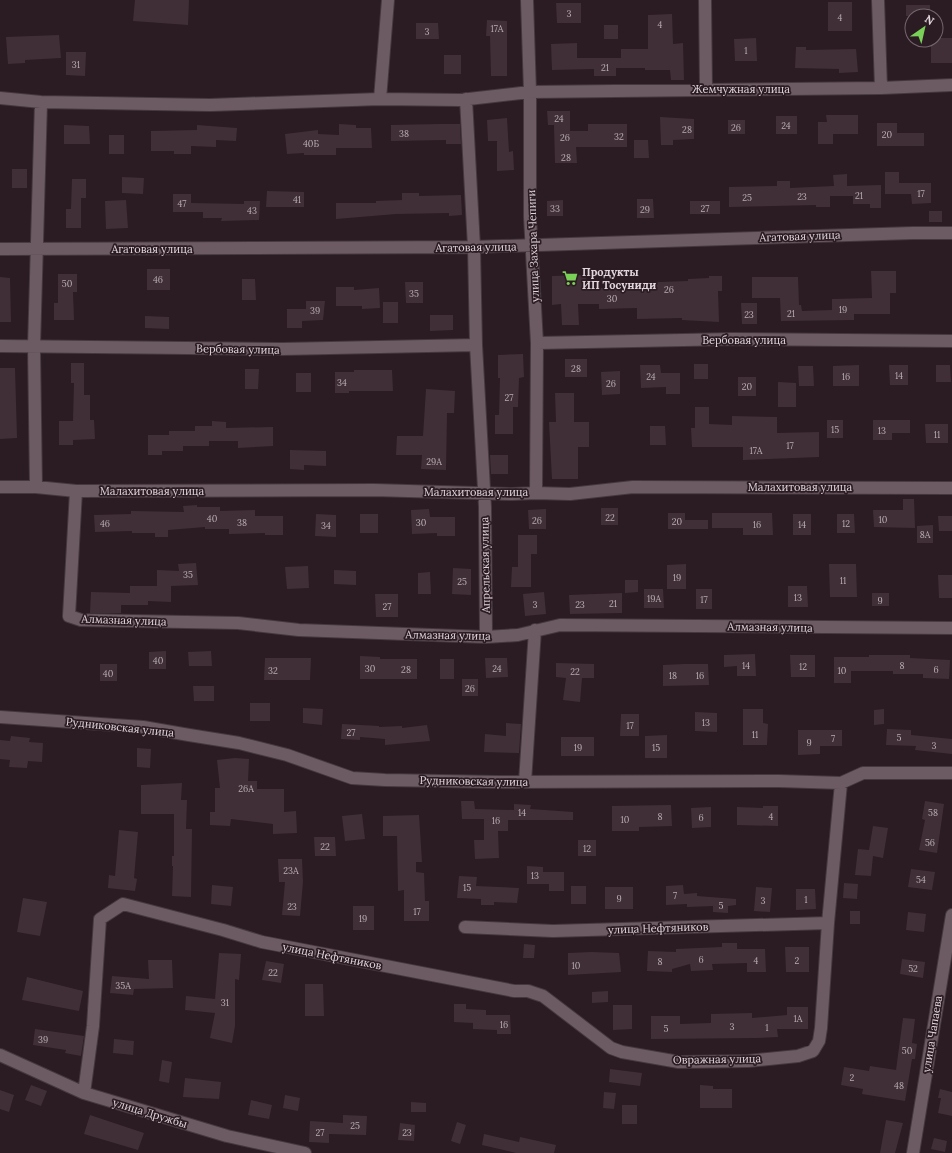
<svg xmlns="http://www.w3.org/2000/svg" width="952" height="1153" font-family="Lora,serif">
	<rect width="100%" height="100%" fill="#2b1b23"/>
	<!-- building -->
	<path fill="#402f37" d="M135 0H189L188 25 133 21Z
		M828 2H852V31H828Z
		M556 3H581V23H557Z
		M906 5H930V16H906Z
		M672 14 673 44 683 43 684 80H671L670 70H645V68H616V76H594V69L552 70 551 44 577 43V58H621V49H648V15Z
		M487 20 507 21V76H491L490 36H486Z
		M416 23H438L439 39H416Z
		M604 25H618V39H604Z
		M59 35 61 58 25 60V63L8 64 6 37Z
		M756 38 757 61H735L734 39Z
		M936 38H952V63H931V40H936Z
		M796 47H806V50L856 49 858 72 839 73V69L795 68Z
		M66 52H86L85 76 66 75Z
		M444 55H461V74H444Z
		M547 111H570V131H588V124H627V147H576L577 163H555L554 125H548Z
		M826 115H858V134H833V144H818V122H827Z
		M776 116H797V134H776Z
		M660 117 694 119V139L673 140V145H661Z
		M507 118 509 152 513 151 514 170 497 171V141H488L487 120Z
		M728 120H745V134H728Z
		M877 123H897V133H924V146H877Z
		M339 124 356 125V128H371L372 148H336V155H304V153L287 154 285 134 318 130V134L339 135Z
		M439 124H460L461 144H446V140L391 141V125Z
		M64 125 89 126 90 144H64Z
		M197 125 237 128 236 141 216 140V147L191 146V154H174V151H151V131L197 130Z
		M109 135H124V154H109Z
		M634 140H648L649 158H634Z
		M12 169H27V188H12Z
		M885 172H899V183H931V203L912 204 911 194H885Z
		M847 174V186L881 185V208H870V204H853V196H830V207H816V205L729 207V187L777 186V181H790V188L834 186 833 175Z
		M122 177 144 178 143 194 122 193Z
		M72 179H86V198H81V228H66V209H71Z
		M267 191 304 192V207H266Z
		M402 193H419V196L461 195 462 215 449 216V213L396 214 336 219V203H376V201L402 200Z
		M173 194H191V203L244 204V201H260L259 220 221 221 222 218H203V212H173Z
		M637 199H653L654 218H637Z
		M126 200 128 228 106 229 105 201Z
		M563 200V216H547V201Z
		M690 201H720V214H690Z
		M929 211H942V222H929Z
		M147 269H170V290H147Z
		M871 271H896V293H890V314H854V320L781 321 780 298H752V277H798L799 305H801L802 311 832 310V299L872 298Z
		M58 274H77V292H73L74 320H54V303H58Z
		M586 275 587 288H634L633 283 688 281V279L709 278V276H722V291H718L719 322 682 320V318L637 319V308L599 309V304H578L579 325H562L561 304 552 305V276Z
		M0 277 10 278 11 322H0Z
		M242 279H255L256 300H242Z
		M405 282H423V303H406Z
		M336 287H354V290L379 288 380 308 362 309V306H336Z
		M306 301H325L323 320 302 321V328H287V309H306Z
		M383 302H398V323H383Z
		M741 303H757V324H742Z
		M430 315H453V330L430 331Z
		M145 316 169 317V329L145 328Z
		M523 354 524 377 519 378 518 407H513V434H495V415H499L500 378H498V355Z
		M565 359H587V377H565Z
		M71 363H84V395H90V420H94L95 439 73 440V445H59V421H73L74 383H71Z
		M694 364H708V379H694Z
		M640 365H660L661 373H680V394H666V387L641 388Z
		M859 365V386H833V366Z
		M889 365H908V385H890Z
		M936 365H950L951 382H936Z
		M798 366H813L814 386H799Z
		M0 368H15L17 438 0 439Z
		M245 369H259L258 389H245Z
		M354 370H392L393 391H349V393H335V372H354Z
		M620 371V394L602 395 601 372Z
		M296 373H311V392H296Z
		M738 377H756V396H738Z
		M778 382 796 383V407H778Z
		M426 389 455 391 454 413H447L446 470 421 469 422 455H396L397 436H423Z
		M555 393H574V422H589V447H578V479H552L549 422H556Z
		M695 407H709V424L732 425V416L777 417V433L819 432V457L743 460V447H692L691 428H695Z
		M827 420H843V438H827Z
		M873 420H910V433H892V440H873Z
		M212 421 226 422V428L273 427V446L238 448V441H209V446H183V451H162V455H148V435H169V431H195V426H212Z
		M925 424H948V443H926Z
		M650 426H665L666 445H650Z
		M290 450 326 451V466L304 465V470L290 469Z
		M490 455H508V474H491Z
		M903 499H914L915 528 874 527 873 510H903Z
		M197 505V507H220V511L255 510V516H283V535H265V533L229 534V529H205V527L168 530V537H155V533H132V531L95 532 94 515 131 514V511L184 512 183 506Z
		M601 508H618V525H601Z
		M429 509 430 517H455V536H437V533L412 534 411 510Z
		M546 509V529H529L528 510Z
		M668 513H685V520H708V529H668Z
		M712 513H772L773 535H743V528H712Z
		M316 514 336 515V537L315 536Z
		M360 514H378V533H360Z
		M793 514H811V535H793Z
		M837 514H854L855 533H837Z
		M938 516H952V531H939Z
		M933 525V543H917V526Z
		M518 535H537V554H531V587H511L512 567H518Z
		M196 563 198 585 171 586V602L148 601V605H121V613H90L91 592 130 593V586H157V570L179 571 178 564Z
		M686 564V589H667V565Z
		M829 564H856L857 597H830Z
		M308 566 309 588 287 589 285 567Z
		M453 568 471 569V595L452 594Z
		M334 570 356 571V585L334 584Z
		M430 572 431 594H418V573Z
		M938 575H952V598H939Z
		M625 580H638V592L625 593Z
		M788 586H807L808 607H788Z
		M644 589H663L664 608H644Z
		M696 589H712V609H696Z
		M544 592 546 614 525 616 523 594Z
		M622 593V613L570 614 569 595Z
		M872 593H889V606H872Z
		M375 594H398V617H376Z
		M166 651V669H149V652Z
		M211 651 212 666H189L188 652Z
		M755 654 756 676H737V666L724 667V655Z
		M790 655H815V677H791Z
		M869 655H910V658L950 660 949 679 923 678V674H893V671H851V683H834V657H869Z
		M360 656 380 657V659H417V679H360Z
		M265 658H311L310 680H264Z
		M485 658H507L508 677 486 678Z
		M440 659H454V679H440Z
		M556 663 594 664V678H582L580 702 563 700 566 678 556 677Z
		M100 664H117V681H100Z
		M684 664H708L709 685 663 686V665Z
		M462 679H478V696H462Z
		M193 686H214V701H194Z
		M250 703H270V721H250Z
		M303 708 323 709 322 725 303 723Z
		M743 709H763V723L768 724 767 745H743Z
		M884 709V724L874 725V710Z
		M695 712 717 713V732L695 731Z
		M621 714H639V736H620Z
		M506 723 521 724 519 753 484 752 485 734 506 736Z
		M342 724 379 726V727L402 726V728L427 725 430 741 385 745V739L360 737V740L341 739Z
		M887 729 911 730V735L952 739V754L915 750 916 746 886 745Z
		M798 730H842V746H820V754L798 755Z
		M667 735V758H645V736Z
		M11 736 30 738 29 742 43 743 42 762 28 761 27 768 9 767 10 760 0 759V740L10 741Z
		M561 737H594V756H561Z
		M137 748 151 749 150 768 137 767Z
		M235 758 249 759 248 781H257V789H284V812L296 811 297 833 273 834V824L231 819 230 826 210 825V812H215V788H220L217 760Z
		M182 783 181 800H187L186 829H192L191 897 172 896 173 866H172V856H174V814H141V785Z
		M461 801H474L475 809 514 810V804L531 805 530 809 573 812V820H508V831H498L499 858 475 859 474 840H484V819H462Z
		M925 801 944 804 937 853 919 850 925 820 922 819Z
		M671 805 672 826 639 827V831H612V806Z
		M763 806H778V826L737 825V807L763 808Z
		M711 807V827L692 828 691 808Z
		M362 814 365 839 345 841 342 816Z
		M419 815 422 862H416V872L424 873 425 901H429V921H404V890L398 891 397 836H383V816Z
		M873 826 888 828 883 858 873 856 871 876 855 875 858 849 869 850Z
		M119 830 138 832 134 878 137 879 135 891 108 888 109 875 115 876Z
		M314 837H335L336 856H315Z
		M578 840H596V856H578Z
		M278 859H302L303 882 300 916 282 915 285 882H279Z
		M527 866 543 867V872H564V891H549V884H527Z
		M911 869 935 872 932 890 908 887Z
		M459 876 477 877 476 886 519 888 517 903 494 902V905H481V899L457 898Z
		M844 883 858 884 857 899 843 898Z
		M212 885 233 887 231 906 211 904Z
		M683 885 684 894 697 893V896L736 899V905L728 906V913L713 912V906L687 907V904L666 905V886Z
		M571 886H586V904H571Z
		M605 887H633V909H605Z
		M756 887 772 888 770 912 754 911Z
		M796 889H815L816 909 796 910Z
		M23 898 47 902 40 936 17 932Z
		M353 906H374V930H353Z
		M850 911H860V924H850Z
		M908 912 926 914 924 932 906 930Z
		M722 943H737V949H765L766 972H747V963L712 964 713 970 691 971 690 964 672 969V972L647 971 648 951 676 952V949L722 947Z
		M524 944 535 945 534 958H523Z
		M785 947H809V972H786Z
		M592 952 619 953 621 972 568 975V953Z
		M219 953 241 954 239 980 235 979V1026L232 1043 210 1038 215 1013 185 1010 186 996 215 999Z
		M902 959 925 962 923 978 900 974Z
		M148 960H172L173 988 134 989 133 995 110 993 112 976 149 979Z
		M266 961 284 964 281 983 262 980Z
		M27 977 83 991 79 1011 22 1000Z
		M305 984H323L324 1016H305Z
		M608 991V1002L592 1003V992Z
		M454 1004H466V1009L486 1010V1015H510L511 1034H497V1030L473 1029V1023L454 1022Z
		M613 1005H632V1029L613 1030Z
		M787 1007H808V1029H777L778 1037 756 1038 651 1039V1016H680V1024L711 1023V1014L752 1013V1018L787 1015Z
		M903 1018 915 1019 912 1043 917 1044 915 1059H912L905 1101 862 1094 863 1089 841 1085 844 1067 869 1071 870 1066 896 1070Z
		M35 1029 84 1036 81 1056 65 1053 66 1050 33 1045Z
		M114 1039 134 1041 133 1055 113 1053Z
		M162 1060 172 1062 169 1083 159 1081Z
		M610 1069 642 1073 640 1086 609 1082Z
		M185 1078 221 1082 219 1099 183 1097Z
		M31 1085 47 1091 41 1106 25 1100Z
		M700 1085 713 1086V1089H732V1108H700Z
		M940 1089 952 1092V1116L938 1113 941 1098H938Z
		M0 1090 14 1095 9 1112 0 1109Z
		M604 1092 616 1093 614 1109 603 1108Z
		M285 1095 300 1098 298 1111 283 1108Z
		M251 1100 272 1105 269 1119 248 1115Z
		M411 1102 426 1103V1112H411Z
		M622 1105H637V1124H622Z
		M90 1115 144 1133 138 1150 84 1134Z
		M343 1115 367 1116 366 1135 329 1134V1143L309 1142 310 1121 343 1123Z
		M886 1120 903 1123 895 1153H880Z
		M457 1122 466 1125 460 1144 451 1141Z
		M400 1123 415 1125 414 1141 398 1140Z
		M484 1134 519 1142 520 1137 556 1145 554 1153H516L482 1145Z
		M934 1138 947 1141 945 1152 931 1149Z"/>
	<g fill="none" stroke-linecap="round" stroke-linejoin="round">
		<defs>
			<path id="minor" d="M527 0 530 92V217L537 343 536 493
				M705 0 706 89
				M878 0 881 88
				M0 98 41 102 210 105 380 99 460 100 530 92 881 88 952 85
				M380 99 388 0
				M466 99 474 247 476 345 485 507 486 637
				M0 249 474 247 913 233H952
				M537 343 732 339 952 341
				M0 346 282 349 476 345
				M0 487H36L76 491 374 490 512 494 536 493 570 494 633 487 952 488
				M36 487 34 347 41 102
				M76 491 69 616 81 620 238 623 299 630 486 637 518 635 560 625 952 628
				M0 717 143 727 189 735 239 743 287 755 352 778 385 780 499 782 779 781 841 783 863 773H952
				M525 782 535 630
				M465 927 553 931 828 923
				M0 1055 84 1093 227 1136 305 1153
				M84 1093 93 1026 100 919 123 904 223 930 262 942 514 991H528L543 996 611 1048 622 1052 679 1062 748 1061 798 1056 813 1051 819 1041 821 1028 828 923 841 783
				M913 1153 952 915"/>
		</defs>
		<!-- minor casing -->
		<use href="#minor" stroke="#44383e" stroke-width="14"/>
		<!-- minor -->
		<use href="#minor" stroke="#6d5b64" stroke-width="12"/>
	</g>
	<!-- icons -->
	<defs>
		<symbol id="supermarket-bare" viewBox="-9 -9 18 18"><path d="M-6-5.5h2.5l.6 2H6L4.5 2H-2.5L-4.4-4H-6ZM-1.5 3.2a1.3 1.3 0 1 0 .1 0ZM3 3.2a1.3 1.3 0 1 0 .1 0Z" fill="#7ad157" stroke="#2b1b23" stroke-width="2.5" paint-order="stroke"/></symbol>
	</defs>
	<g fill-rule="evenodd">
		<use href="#supermarket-bare" x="559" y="267" width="22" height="22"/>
	</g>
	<g text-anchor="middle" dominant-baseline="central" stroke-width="3.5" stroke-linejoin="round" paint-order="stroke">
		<!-- number labels -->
		<g font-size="9" fill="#b9acb2">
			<text x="569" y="13">3</text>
			<text x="840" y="17">4</text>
			<text x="660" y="24">4</text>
			<text x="497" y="28">17А</text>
			<text x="427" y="31">3</text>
			<text x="746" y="50">1</text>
			<text x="76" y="64">31</text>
			<text x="605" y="67">21</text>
			<text x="559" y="118">24</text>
			<text x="786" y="125">24</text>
			<text x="736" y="127">26</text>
			<text x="687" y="129">28</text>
			<text x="404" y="133">38</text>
			<text x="887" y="134">20</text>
			<text x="619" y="136">32</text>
			<text x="565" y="137">26</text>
			<text x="311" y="143">40Б</text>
			<text x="566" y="157">28</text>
			<text x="921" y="193">17</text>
			<text x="859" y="195">21</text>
			<text x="802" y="196">23</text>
			<text x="747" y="197">25</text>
			<text x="297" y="199">41</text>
			<text x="182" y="203">47</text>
			<text x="555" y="208">33</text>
			<text x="705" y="208">27</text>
			<text x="645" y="209">29</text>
			<text x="252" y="210">43</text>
			<text x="158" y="279">46</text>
			<text x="67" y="283">50</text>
			<text x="669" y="289">26</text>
			<text x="414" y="293">35</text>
			<text x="612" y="298">30</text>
			<text x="843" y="309">19</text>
			<text x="315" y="310">39</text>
			<text x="791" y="313">21</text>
			<text x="749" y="314">23</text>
			<text x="576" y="368">28</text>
			<text x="899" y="375">14</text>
			<text x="651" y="376">24</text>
			<text x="846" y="376">16</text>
			<text x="342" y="382">34</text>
			<text x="611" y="383">26</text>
			<text x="747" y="386">20</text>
			<text x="509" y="397">27</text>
			<text x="835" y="429">15</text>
			<text x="882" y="430">13</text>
			<text x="937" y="434">11</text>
			<text x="790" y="445">17</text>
			<text x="756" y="450">17А</text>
			<text x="434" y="461">29А</text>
			<text x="610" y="517">22</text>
			<text x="212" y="518">40</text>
			<text x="883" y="519">10</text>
			<text x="537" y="520">26</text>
			<text x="677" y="521">20</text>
			<text x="242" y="522">38</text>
			<text x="421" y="522">30</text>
			<text x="105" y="523">46</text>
			<text x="846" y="523">12</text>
			<text x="757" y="524">16</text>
			<text x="802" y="524">14</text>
			<text x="326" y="525">34</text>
			<text x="925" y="534">8А</text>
			<text x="188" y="574">35</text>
			<text x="677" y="577">19</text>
			<text x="843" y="580">11</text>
			<text x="462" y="581">25</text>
			<text x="798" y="597">13</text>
			<text x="654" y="598">19А</text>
			<text x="704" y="599">17</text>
			<text x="880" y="600">9</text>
			<text x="613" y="603">21</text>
			<text x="535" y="604">3</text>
			<text x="580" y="604">23</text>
			<text x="387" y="606">27</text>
			<text x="158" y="660">40</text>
			<text x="746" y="665">14</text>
			<text x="902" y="665">8</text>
			<text x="803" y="666">12</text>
			<text x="370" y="668">30</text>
			<text x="497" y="668">24</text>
			<text x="406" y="669">28</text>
			<text x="936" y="669">6</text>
			<text x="273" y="670">32</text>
			<text x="842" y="670">10</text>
			<text x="575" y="671">22</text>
			<text x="108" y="673">40</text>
			<text x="673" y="675">18</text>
			<text x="700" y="675">16</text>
			<text x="470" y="688">26</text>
			<text x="706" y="722">13</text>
			<text x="630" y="725">17</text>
			<text x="351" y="732">27</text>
			<text x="755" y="734">11</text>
			<text x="899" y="737">5</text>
			<text x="833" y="738">7</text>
			<text x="809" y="742">9</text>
			<text x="934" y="745">3</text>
			<text x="578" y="747">19</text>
			<text x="656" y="747">15</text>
			<text x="246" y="788">26А</text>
			<text x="522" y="812">14</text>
			<text x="933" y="812">58</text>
			<text x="660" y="816">8</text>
			<text x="771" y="816">4</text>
			<text x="701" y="817">6</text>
			<text x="625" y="819">10</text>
			<text x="496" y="820">16</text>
			<text x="930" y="842">56</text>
			<text x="325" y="846">22</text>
			<text x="587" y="848">12</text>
			<text x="291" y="870">23А</text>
			<text x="535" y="875">13</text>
			<text x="921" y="879">54</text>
			<text x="467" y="887">15</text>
			<text x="675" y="895">7</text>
			<text x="619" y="898">9</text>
			<text x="806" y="899">1</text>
			<text x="763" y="900">3</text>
			<text x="721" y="905">5</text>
			<text x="292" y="906">23</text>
			<text x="417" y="911">17</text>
			<text x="363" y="918">19</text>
			<text x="701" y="959">6</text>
			<text x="756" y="960">4</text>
			<text x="797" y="960">2</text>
			<text x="660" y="961">8</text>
			<text x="576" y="965">10</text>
			<text x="913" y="968">52</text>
			<text x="273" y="972">22</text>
			<text x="123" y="985">35А</text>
			<text x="225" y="1002">31</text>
			<text x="798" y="1018">1А</text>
			<text x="504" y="1024">16</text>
			<text x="732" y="1026">3</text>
			<text x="767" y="1027">1</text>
			<text x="666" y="1028">5</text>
			<text x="43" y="1039">39</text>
			<text x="907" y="1050">50</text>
			<text x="852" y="1077">2</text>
			<text x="899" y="1085">48</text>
			<text x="355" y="1125">25</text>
			<text x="320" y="1132">27</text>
			<text x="407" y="1132">23</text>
		</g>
		<!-- street labels -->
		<g font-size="11" fill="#e1d6db" stroke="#2b1b23">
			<text x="741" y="89">Жемчужная улица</text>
			<text transform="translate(800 236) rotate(-2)">Агатовая улица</text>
			<text transform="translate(533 246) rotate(-92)">улица Захара Чепиги</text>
			<text transform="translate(476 247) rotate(-1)">Агатовая улица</text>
			<text x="152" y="249">Агатовая улица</text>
			<text x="744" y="340">Вербовая улица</text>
			<text transform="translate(238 349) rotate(1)">Вербовая улица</text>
			<text x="800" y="487">Малахитовая улица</text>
			<text x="152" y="491">Малахитовая улица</text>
			<text x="476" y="492">Малахитовая улица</text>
			<text transform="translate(485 565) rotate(-91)">Апрельская улица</text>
			<text transform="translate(124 620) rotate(2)">Алмазная улица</text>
			<text transform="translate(770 627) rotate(1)">Алмазная улица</text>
			<text transform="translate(448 635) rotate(1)">Алмазная улица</text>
			<text transform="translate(120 727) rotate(6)">Рудниковская улица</text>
			<text transform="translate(474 781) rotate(1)">Рудниковская улица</text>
			<text transform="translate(658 928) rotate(-2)">улица Нефтяников</text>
			<text transform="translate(332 956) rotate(11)">улица Нефтяников</text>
			<text transform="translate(932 1034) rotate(-81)">улица Чапаева</text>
			<text transform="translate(717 1059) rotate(-1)">Овражная улица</text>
			<text transform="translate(150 1113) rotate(17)">улица Дружбы</text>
		</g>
		<!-- poi labels -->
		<g font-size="11" font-weight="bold" fill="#e1d6db" stroke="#2b1b23" text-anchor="start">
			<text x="582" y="272">Продукты<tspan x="582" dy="13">ИП Тосуниди</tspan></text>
		</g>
	</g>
	<!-- north arrow -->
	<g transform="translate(924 28) rotate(34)"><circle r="19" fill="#2b1b23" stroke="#74666d"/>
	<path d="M0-3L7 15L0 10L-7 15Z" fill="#7ad157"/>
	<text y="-6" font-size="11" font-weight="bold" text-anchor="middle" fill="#e1d6db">N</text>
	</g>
</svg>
